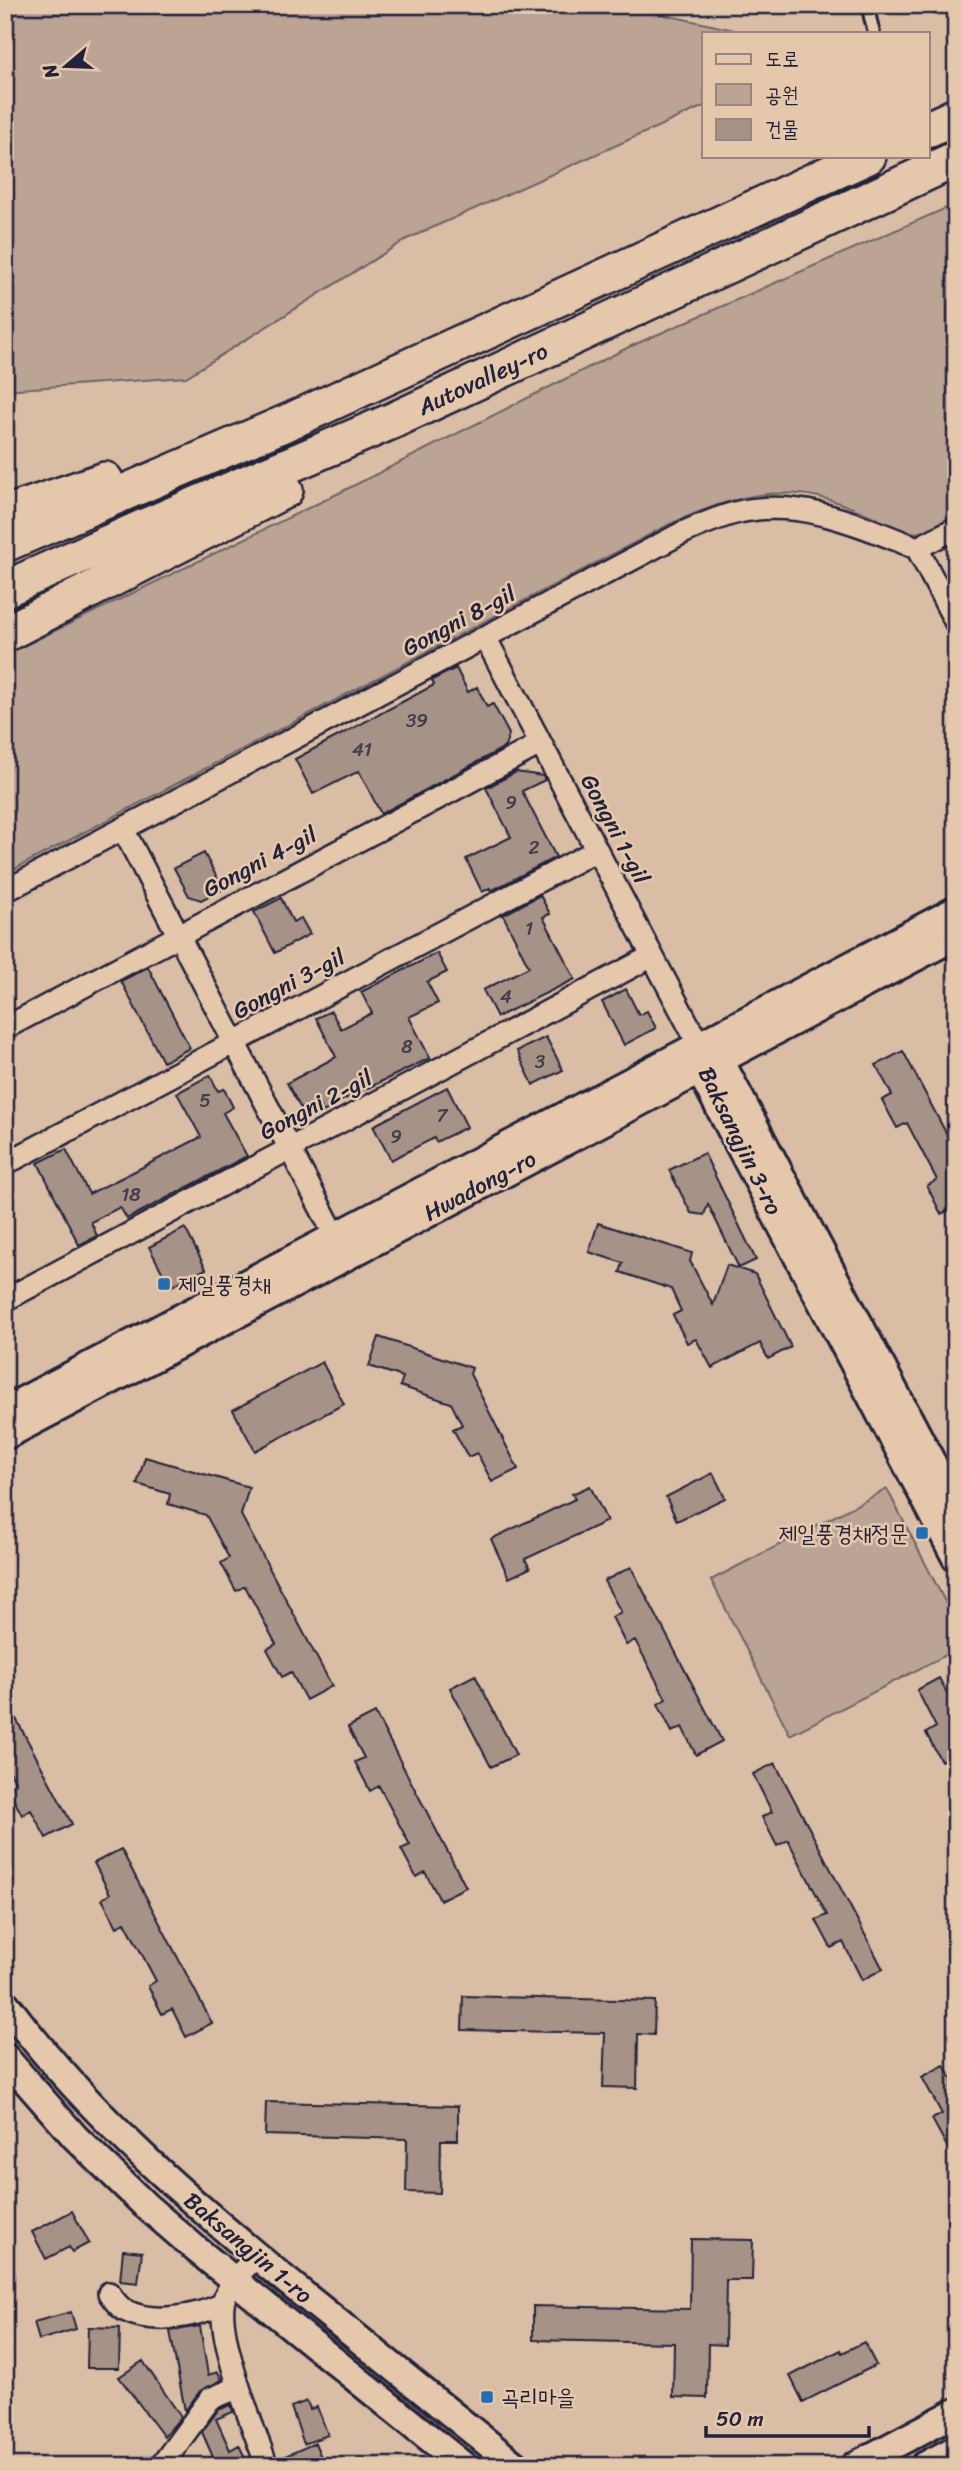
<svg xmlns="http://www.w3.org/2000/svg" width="961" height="2471" font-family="Sriracha,'Poor Story',sans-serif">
	<rect width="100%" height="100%" fill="#d9bea5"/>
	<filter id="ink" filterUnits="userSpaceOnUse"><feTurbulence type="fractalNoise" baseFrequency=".0143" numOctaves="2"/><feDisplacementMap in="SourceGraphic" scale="14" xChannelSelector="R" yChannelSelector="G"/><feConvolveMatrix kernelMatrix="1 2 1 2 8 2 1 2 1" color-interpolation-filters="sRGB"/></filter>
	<g filter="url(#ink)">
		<!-- green -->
		<path fill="#bba494" stroke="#6e6368" stroke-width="2" d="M5 5H619L748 33H704V106L407 239 186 377 5 390Z
			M953 205 956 212V514C946 519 933 530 923 532 903 536 884 521 867 514 847 505 822 496 800 494 752 490 712 505 670 524L5 874V655L331 497 629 347Z
			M887 1489 956 1623V1650L790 1735 711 1580Z"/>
		<!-- building -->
		<path fill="#a69287" stroke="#22223b" stroke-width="2" d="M456 668 468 692 477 687 487 707 493 704 509 734 505 747 381 814 359 771 313 794 295 759 434 685 432 680Z
			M516 772 543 776 545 780 522 791 556 857 491 891 490 888 482 892 466 859 511 837 486 788Z
			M204 853 223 889 201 900 189 896 174 868Z
			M540 895 550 914 543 917 575 979 497 1017 483 990 529 967 503 915Z
			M281 898 293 922 301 918 310 934 275 953 254 912Z
			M437 953 447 972 427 982 438 1003 409 1017 430 1058 343 1100 323 1112 317 1101 301 1109 287 1083 336 1057 316 1018 331 1011 341 1029 372 1013 361 992Z
			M148 967 190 1048 163 1062 121 981Z
			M626 989 639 1015 647 1011 656 1028 624 1045 602 1002Z
			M546 1037 563 1070 533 1085 517 1051Z
			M903 1051 956 1152V1217L952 1209 941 1214 927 1186 937 1180 907 1123 897 1128 882 1100 892 1095 876 1065Z
			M210 1075 218 1091 224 1089 233 1107 223 1113 247 1156 127 1219 120 1207 91 1222 97 1236 79 1245 38 1163 66 1149 89 1194 137 1170 201 1137 177 1093Z
			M447 1087 467 1127 436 1142 434 1138 391 1160 373 1126Z
			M704 1153 756 1260 739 1268 708 1204 704 1215 691 1213 669 1170Z
			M598 1223 692 1253 690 1261 713 1305 727 1265 755 1274 791 1347 768 1359 760 1343 712 1368 696 1339 687 1343 673 1315 681 1311 671 1289 620 1272 623 1263 589 1252Z
			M185 1228 206 1269 170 1287 149 1247Z
			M379 1337 472 1368 470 1374 518 1469 492 1482 477 1453 468 1457 453 1429 462 1425 451 1403 400 1386 403 1377 369 1366Z
			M322 1362 344 1404 255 1451 233 1410Z
			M145 1457 249 1487 241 1515 332 1686 306 1700 291 1672 282 1677 267 1649 276 1644 245 1586 236 1591 221 1563 229 1558 206 1515 168 1504 170 1494 137 1484Z
			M713 1473 725 1498 677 1521 666 1497Z
			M590 1486 607 1521 525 1559 530 1568 509 1578 491 1539 575 1499 572 1494Z
			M631 1567 722 1741 696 1755 682 1727 672 1732 658 1704 666 1699 635 1640 626 1645 612 1617 621 1612 604 1581Z
			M475 1675 516 1755 491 1767 450 1688Z
			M939 1678 956 1710V1753L941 1761 926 1733 936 1727 917 1690Z
			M5 1698 72 1824 46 1838 31 1810 22 1815 7 1787 16 1783 5 1763Z
			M375 1713 466 1887 440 1900 425 1872 416 1877 401 1849 410 1845 379 1786 370 1791 355 1762 364 1758 348 1727Z
			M775 1763 883 1969 862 1980 843 1942 831 1948 816 1920 827 1915 788 1840 777 1846 762 1817 772 1812 753 1774Z
			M121 1849 212 2023 186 2037 172 2009 162 2014 148 1986 156 1981 125 1922 117 1927 102 1899 110 1894 94 1863Z
			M463 1996 655 2001 654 2035 638 2034 637 2088 603 2087 605 2033 462 2030Z
			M944 2065 956 2087V2163L932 2119 942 2114 922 2077Z
			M266 2102 458 2106V2140H441L440 2193 406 2192 407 2139 265 2135Z
			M72 2211 89 2243 72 2252 69 2247 46 2259 32 2232Z
			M691 2239 753 2240 752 2280H726L725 2345 708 2344 707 2398 673 2397 674 2343 533 2340V2306L690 2309Z
			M123 2250 142 2252 138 2283 120 2281Z
			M71 2312 76 2329 39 2340 34 2322Z
			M200 2326 208 2375 218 2372 222 2380 200 2391 185 2411 170 2331Z
			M88 2327 120 2328 119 2368H87Z
			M864 2342 876 2365 803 2402 790 2376 841 2350 842 2353Z
			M143 2361 181 2417 164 2437 119 2377Z
			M307 2401 310 2409 317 2407 328 2435 304 2444 291 2407Z
			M231 2405 233 2412 216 2419 230 2450 239 2445 246 2460 237 2466H193L213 2457 202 2432 218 2410Z
			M315 2443 325 2466H280L278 2459Z"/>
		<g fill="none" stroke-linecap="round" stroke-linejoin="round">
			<defs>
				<path id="service" d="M867 5 874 33"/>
				<path id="minor" d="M917 548 956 623
					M485 637 699 1045
					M123 829 342 1249
					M5 891 680 534C698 526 716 518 735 513 799 497 859 525 917 548L956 528
					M5 1028 540 744
					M5 1164 597 850
					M5 1300 652 956
					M256 2256C245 2269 225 2286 223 2305 219 2343 253 2427 267 2466
					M109 2293C113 2299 118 2306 124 2310 153 2325 194 2317 223 2304
					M161 2466 210 2399 239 2387"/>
				<path id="tertiary" d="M706 1051 720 1060 956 1508
					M699 1054 700 1071 956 1558
					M5 1410 956 910
					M5 1436 956 936
					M5 2003C91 2118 198 2209 309 2299 378 2354 447 2410 516 2466
					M5 2057 75 2137 145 2205 197 2250 464 2466
					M854 2466 956 2412
					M924 2466 956 2449"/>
				<path id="trunk" d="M928 129 956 116
					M5 514 105 480
					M5 544 295 419 868 156
					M5 589 149 525 392 421 956 159
					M5 634 285 490"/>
			</defs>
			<!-- service casing -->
			<use href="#service" stroke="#22223b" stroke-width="16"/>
			<!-- minor casing -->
			<use href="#minor" stroke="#22223b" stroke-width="26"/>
			<!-- tertiary casing -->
			<use href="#tertiary" stroke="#22223b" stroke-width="32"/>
			<!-- trunk casing -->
			<use href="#trunk" stroke="#22223b" stroke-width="40"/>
			<!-- service -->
			<use href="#service" stroke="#e5c8ac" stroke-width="10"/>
			<!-- minor -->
			<use href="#minor" stroke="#e5c8ac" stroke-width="21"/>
			<!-- tertiary -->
			<use href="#tertiary" stroke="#e5c8ac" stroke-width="26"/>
			<!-- trunk -->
			<use href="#trunk" stroke="#e5c8ac" stroke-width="35"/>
		</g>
	</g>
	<!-- markers -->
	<g fill="#1f6fb2" stroke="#e5c8ac" stroke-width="2.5">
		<rect x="157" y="1277" width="14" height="14" rx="3.5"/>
		<rect x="915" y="1526" width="14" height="14" rx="3.5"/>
		<rect x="480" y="2390" width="14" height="14" rx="3.5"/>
	</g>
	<g text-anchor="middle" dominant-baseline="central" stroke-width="5" stroke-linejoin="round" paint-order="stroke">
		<!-- number labels -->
		<g font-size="19" fill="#433e4e">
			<text x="417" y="720">39</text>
			<text x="362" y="749">41</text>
			<text x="511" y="802">9</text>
			<text x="534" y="847">2</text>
			<text x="529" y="928">1</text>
			<text x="506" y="996">4</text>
			<text x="407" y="1046">8</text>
			<text x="540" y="1061">3</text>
			<text x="205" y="1100">5</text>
			<text x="442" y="1115">7</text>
			<text x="396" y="1136">9</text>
			<text x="131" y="1194">18</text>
		</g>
		<!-- street labels -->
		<g font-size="23" fill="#22223b" stroke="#e5c8ac">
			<text transform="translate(483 379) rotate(-25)">Autovalley-ro</text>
			<text transform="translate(459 621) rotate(-28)">Gongni 8-gil</text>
			<text transform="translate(615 829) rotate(62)">Gongni 1-gil</text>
			<text transform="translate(260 862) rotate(-28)">Gongni 4-gil</text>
			<text transform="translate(289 984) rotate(-28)">Gongni 3-gil</text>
			<text transform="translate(316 1105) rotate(-28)">Gongni 2-gil</text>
			<text transform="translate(740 1141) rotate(64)">Baksangjin 3-ro</text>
			<text transform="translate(480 1186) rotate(-28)">Hwadong-ro</text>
			<text transform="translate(248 2248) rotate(40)">Baksangjin 1-ro</text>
		</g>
		<!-- poi labels -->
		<g font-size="23" fill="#22223b" stroke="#e5c8ac" text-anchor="start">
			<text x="178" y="1284">제일풍경채</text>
			<text x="908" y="1533" text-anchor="end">제일풍경채정문</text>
			<text x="501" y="2397">곡리마을</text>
		</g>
	</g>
	<!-- margin -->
	<rect width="961" height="2471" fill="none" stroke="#e5c8ac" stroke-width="28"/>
	<rect x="14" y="14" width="933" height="2443" fill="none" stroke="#22223b" stroke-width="2.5" filter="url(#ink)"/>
	<!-- legend -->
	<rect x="702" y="32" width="228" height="126" fill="#e5c8ac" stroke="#97867f" stroke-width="2"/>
	<rect x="716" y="54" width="35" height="10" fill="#e5c8ac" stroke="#97867f" stroke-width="2"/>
	<text x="765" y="66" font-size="21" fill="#22223b">도로</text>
	<rect x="716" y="84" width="35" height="21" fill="#bba494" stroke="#97867f" stroke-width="2"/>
	<text x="765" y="102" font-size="21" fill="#22223b">공원</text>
	<rect x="716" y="119" width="35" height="21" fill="#a69287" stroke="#97867f" stroke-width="2"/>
	<text x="765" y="136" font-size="21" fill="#22223b">건물</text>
	<!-- north arrow -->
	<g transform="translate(66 66) rotate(251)" stroke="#e5c8ac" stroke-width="5" paint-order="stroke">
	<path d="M0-5L12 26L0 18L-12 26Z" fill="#22223b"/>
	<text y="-10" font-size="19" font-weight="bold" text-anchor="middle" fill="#22223b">N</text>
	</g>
	<!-- scale -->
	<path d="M706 2426v10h163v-10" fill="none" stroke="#22223b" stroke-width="3.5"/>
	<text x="716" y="2426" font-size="21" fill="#22223b" stroke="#e5c8ac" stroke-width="5" paint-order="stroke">50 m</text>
</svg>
